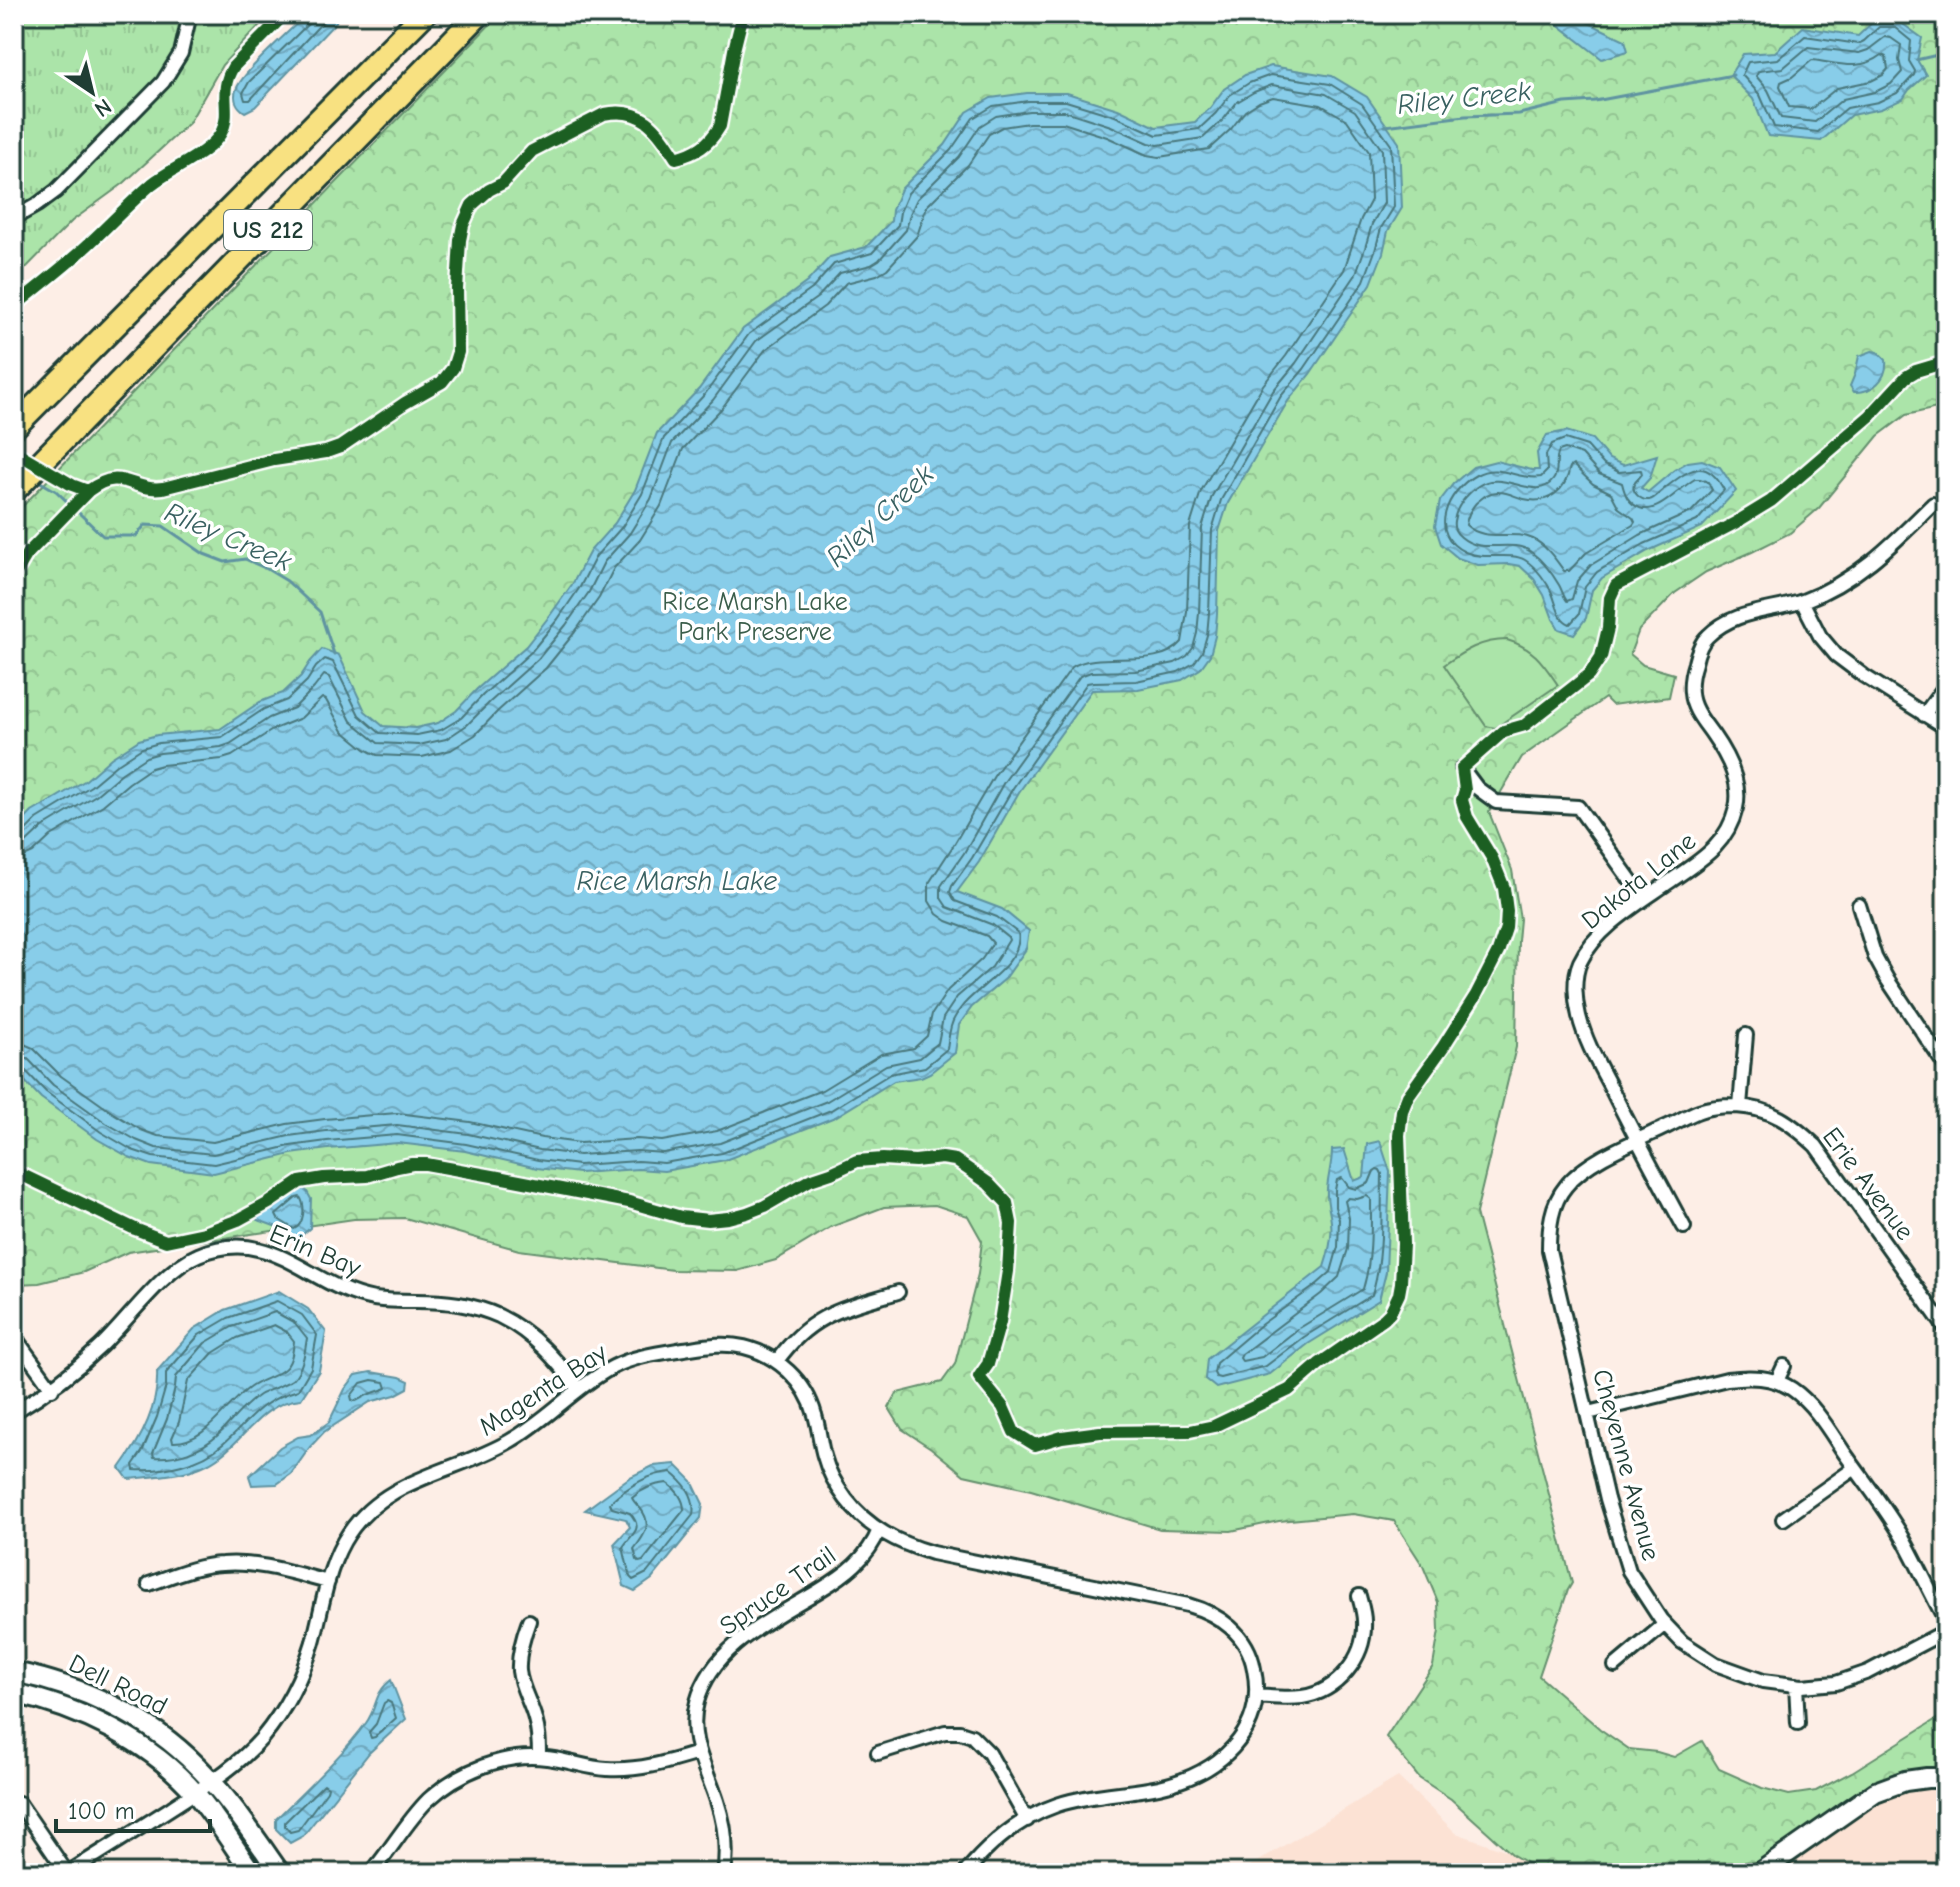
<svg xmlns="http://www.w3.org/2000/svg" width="1960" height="1887" font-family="'Comic Neue',sans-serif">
	<defs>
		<pattern id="grass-tufts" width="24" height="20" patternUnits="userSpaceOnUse" patternTransform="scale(2)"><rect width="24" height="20" fill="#abe4a9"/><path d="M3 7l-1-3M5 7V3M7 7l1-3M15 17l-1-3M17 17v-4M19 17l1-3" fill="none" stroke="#93c492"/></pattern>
		<pattern id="park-crowns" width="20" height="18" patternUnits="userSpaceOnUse" patternTransform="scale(2)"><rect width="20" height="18" fill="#abe4a9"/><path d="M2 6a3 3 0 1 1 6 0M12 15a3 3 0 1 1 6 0" fill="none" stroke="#93c492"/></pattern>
		<pattern id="water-waves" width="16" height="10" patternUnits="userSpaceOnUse" patternTransform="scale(2)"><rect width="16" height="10" fill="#88cde9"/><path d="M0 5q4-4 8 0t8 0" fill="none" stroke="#6fa8be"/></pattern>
	</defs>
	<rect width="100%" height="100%" fill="#fdeee6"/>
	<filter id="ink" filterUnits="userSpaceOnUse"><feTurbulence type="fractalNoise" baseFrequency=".0125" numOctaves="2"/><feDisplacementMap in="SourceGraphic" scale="16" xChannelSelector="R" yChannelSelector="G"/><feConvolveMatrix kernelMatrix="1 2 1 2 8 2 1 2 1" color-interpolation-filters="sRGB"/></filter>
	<g filter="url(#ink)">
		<!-- built -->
		<path fill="#fce2d4" d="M1398 1777 1456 1833 1545 1864 1555 1873H1238Z
			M1946 1778V1873H1775L1883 1789Z"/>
		<!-- grass -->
		<path fill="url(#grass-tufts)" stroke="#65906e" stroke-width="2" d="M14 14H270L222 65 189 123 124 183 72 221 14 280Z"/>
		<!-- park -->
		<path fill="url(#park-crowns)" stroke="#65906e" stroke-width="2" d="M500 14H1946V406L1906 415 1878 436 1819 508 1790 533 1752 552 1706 572 1675 593 1639 630 1630 654 1643 665 1674 674 1669 697 1612 705 1605 698 1522 757 1489 812 1512 870 1520 919 1518 941 1516 1047 1476 1213 1572 1583 1568 1590 1539 1676 1600 1729 1629 1749 1657 1752 1674 1757 1702 1741 1719 1769 1762 1788 1789 1795 1816 1791 1852 1772 1946 1713V1778L1917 1779 1847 1812 1752 1867 1747 1873H1544L1513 1855 1451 1799 1419 1778 1386 1737 1433 1666 1439 1631 1438 1602 1423 1566 1394 1521 1353 1514 1279 1521 1231 1531 1160 1529 1031 1490 964 1475 931 1448 902 1429 889 1408 897 1393 942 1382 955 1364 978 1274 982 1241 968 1216 935 1205 884 1207 831 1227 776 1260 737 1271 673 1270 519 1250 405 1218 354 1219 128 1252 84 1272 39 1283 14 1284V515Z"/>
		<!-- pitch -->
		<path fill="#abe4a9" stroke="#65906e" stroke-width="2" d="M1507 640C1534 648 1543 663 1558 685L1495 728 1486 726 1444 665C1464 651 1481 640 1507 640Z"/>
		<!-- water -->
		<path fill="url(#water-waves)" stroke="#5e93a1" stroke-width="2" d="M307 14H338L336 22 255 107 245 112C237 107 233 99 236 90 241 73 292 29 307 14Z
			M1555 14H1570L1625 40 1628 51 1602 59 1551 19Z
			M1877 18 1896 19 1922 38 1917 60 1926 75 1909 90 1903 99 1881 109 1851 115 1821 141 1768 136 1753 99 1730 75 1743 54 1775 52 1803 27 1858 36Z
			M1271 66 1332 76 1367 97 1399 143 1402 208 1388 231 1383 253 1371 284 1310 374 1288 401 1228 503 1219 531 1217 614 1215 636 1210 655 1200 669 1182 680 1138 689 1092 690 1019 792 979 862 957 892 1002 909 1029 931 1026 949 1005 979 972 1007 959 1025 955 1053 930 1073 921 1077 894 1081 835 1117 725 1160 664 1171 638 1169 579 1173 537 1168 465 1151 398 1143 328 1149 291 1154 214 1173 151 1165 129 1157 97 1139 41 1098 14 1070V831L32 812 86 780 111 758 139 740 157 735 220 729 260 702 283 693 301 676 310 662 322 649 339 655 365 711 383 726 415 728 438 723 456 711 477 689 526 646 551 614 573 583 590 551 615 523 635 490 657 433 699 389 743 329 807 282 830 257 866 247 891 221 892 210 901 189 945 145 967 112 991 98 1027 93H1067L1118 109 1156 127 1195 122 1210 108 1224 89 1245 75Z
			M1872 351 1878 352 1886 360C1888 379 1872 393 1854 392L1850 386 1855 374 1859 356Z
			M1566 431 1592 439 1609 459 1623 465 1657 455 1650 478 1641 488 1648 492 1674 470 1688 462 1702 460 1720 467 1736 491 1702 527 1648 551 1602 578 1592 590 1586 618 1574 634 1559 629 1553 619 1544 595 1534 579 1520 566 1509 564 1478 565 1458 558 1441 544 1435 526 1440 501 1453 484 1473 467 1496 461 1532 470H1539L1537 453 1547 435Z
			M1380 1141 1390 1172 1386 1272 1379 1300 1308 1344 1270 1374 1216 1388 1205 1379 1207 1359 1324 1267C1329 1252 1333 1237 1331 1222 1330 1211 1326 1201 1327 1189 1328 1176 1332 1164 1332 1150L1344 1149 1354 1181 1364 1177 1367 1144Z
			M305 1188 311 1199 310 1228 300 1237H292L277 1227 250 1217 274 1206 295 1189Z
			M279 1291 308 1309 326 1332 319 1371 301 1399C259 1402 242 1447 207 1464 183 1476 154 1476 128 1479L120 1468C141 1440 159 1406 157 1371L194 1329 225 1310Z
			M371 1372 400 1377 409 1381 408 1388 395 1395 370 1402 324 1432 310 1447 291 1474 277 1484 252 1485 249 1476 280 1447 298 1437 311 1435 329 1422 345 1389 356 1375Z
			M675 1464 692 1481 703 1504 701 1518 652 1579 635 1591 624 1586 614 1544 630 1527 626 1519 585 1510 630 1477 653 1466Z
			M391 1680 406 1719 369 1753 303 1836 290 1843 276 1829V1819C307 1788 340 1758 366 1723 378 1707 373 1694 391 1680Z"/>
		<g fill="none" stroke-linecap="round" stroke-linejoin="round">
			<!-- shore -->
			<path stroke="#49777c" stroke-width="2" d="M312 14 309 23 249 82 243 93 245 100H250L330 14
				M1879 27H1894L1911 41 1909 61 1915 71 1914 75 1897 93 1878 102 1847 108 1818 132 1774 127 1760 95 1742 75 1748 62 1778 59 1805 36 1858 44 1864 41Z
				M1885 37 1891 38 1901 45 1899 60 1902 72 1891 84 1875 92 1843 99 1815 122 1781 118 1768 90 1756 76 1759 71 1783 68 1808 47 1859 53 1868 50Z
				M1882 55 1886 57 1888 69 1883 75 1871 81 1837 88 1811 109 1789 107 1780 86 1781 82 1792 77 1812 60C1837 63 1860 72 1882 55Z
				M1565 439 1587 446 1604 465 1619 472 1641 470 1642 474C1641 476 1635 482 1634 484 1631 492 1641 501 1649 500 1655 499 1660 492 1664 489 1688 470 1706 455 1724 490L1697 521 1644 544 1597 572 1585 587 1579 614 1570 624C1558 619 1557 605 1552 593 1547 582 1536 567 1525 560 1510 551 1485 561 1465 552 1427 534 1447 491 1476 475 1499 462 1518 481 1541 477L1547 471 1546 455 1552 444Z
				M1565 449 1582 455 1599 474 1622 483C1625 495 1628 503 1640 508 1658 515 1679 488 1695 479H1700L1708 482 1712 490 1691 512 1640 535 1591 565 1577 581 1572 599 1567 601C1563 596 1562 590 1559 585 1552 573 1542 560 1531 552 1510 537 1483 556 1461 537 1455 532 1453 528 1454 521 1456 506 1466 495 1478 486 1502 468 1536 503 1553 480 1560 471 1554 461 1559 451Z
				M1573 465 1593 484 1611 493 1619 508 1633 518 1635 522 1633 525 1586 553 1569 571H1564C1556 560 1546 545 1533 539 1511 529 1485 543 1466 525 1467 516 1470 510 1476 503 1483 497 1490 491 1499 492 1508 492 1516 497 1524 499 1548 505 1566 491 1570 467Z
				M14 836 22 834 37 819 91 786 116 765 142 748 159 743 222 737 264 709 287 700 307 681 316 667 325 659 333 662 359 715 380 733 417 735 441 730 461 718 483 695 531 652 558 619 580 587 596 556 622 527 642 494 664 438 705 394 749 334 812 289 834 264 872 253 898 225 900 212 908 193 951 150 973 118 993 106 1028 101H1066L1115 116 1157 135 1199 129 1216 113 1230 95 1249 83 1271 75 1330 84 1362 104 1391 145 1394 207 1381 228 1375 251 1364 281 1304 369 1281 396 1221 500 1212 530 1209 613 1207 635 1202 652 1194 663 1178 672 1136 681 1093 682 1087 683 1013 788 972 858 952 886 950 892 955 901 997 917 1018 933C1024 960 983 984 966 1002 962 1006 958 1012 955 1017 949 1026 949 1038 947 1049L925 1067 890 1074 831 1110 722 1153 664 1163 638 1161 579 1165 538 1160 466 1144 397 1135 327 1141 290 1146 214 1164 153 1157 132 1150 101 1132 46 1092 22 1067 14 1065
				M14 846 26 843 43 827 96 795 122 773 146 757 160 753 221 747 230 744 269 718 294 708 314 688 324 675 329 677 351 721 378 743 419 745 446 739 467 725 490 702 538 659 566 625 589 592 604 562 630 533 651 499 672 443 713 400 756 341 818 297 840 273 871 265 879 260 906 230 910 214 917 199 959 157 980 126 996 116 1029 111H1065L1111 126 1149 143 1158 145 1203 138 1223 120 1237 102 1254 92 1272 85 1326 94 1355 111 1382 150 1384 203 1372 224 1365 248 1355 276 1296 363 1273 391 1212 496 1202 528 1199 613 1197 633 1193 648 1187 656 1175 663 1135 671 1091 672 1080 676 1004 782 964 853 941 886V898L947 907 993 925 1008 937 1009 940 992 967 957 997 943 1018 938 1043 920 1058 886 1065 827 1101 720 1143 663 1153 637 1151 579 1155 540 1150 468 1134 397 1125 326 1131 289 1136 213 1154 156 1148 136 1140 106 1123 53 1085 28 1059 21 1056 14 1055
				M14 858 24 857 33 853 51 836 103 805 129 783 151 768 162 765 222 759 232 756 274 729 301 718 322 698 326 700 343 731 365 749 377 755 422 757 451 750 475 735 498 711 546 668 575 632 599 598 614 568 640 540 661 506 683 449 722 408 765 350 825 306 846 283 877 275 887 269 917 236 927 206 968 165 989 134 1002 127 1029 123H1063L1107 137 1147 155 1159 157 1209 149 1231 129 1245 111 1259 102 1273 97 1321 105 1347 120 1369 152 1371 200 1361 219 1344 270 1286 356 1263 385 1201 491 1190 526 1187 612 1182 642C1158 671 1099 649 1072 667L994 776 953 846 929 883V901L937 914 947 921 987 936 993 943 982 959 948 990 932 1014 927 1036 914 1048 881 1054 822 1090 717 1131 662 1141 637 1139 580 1143 542 1138 470 1122 397 1113 325 1119 287 1124 213 1142 158 1136 141 1130 113 1113 61 1076 33 1048 24 1044 14 1043
				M1377 1169 1380 1170 1382 1174C1381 1214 1384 1256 1372 1295L1304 1337 1266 1366 1220 1378 1216 1377 1214 1373 1216 1363 1262 1324 1315 1286 1331 1272 1338 1247 1339 1219 1335 1207V1190L1337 1180 1342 1178 1349 1187 1356 1189 1369 1183 1374 1171Z
				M1367 1196 1371 1199C1371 1229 1372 1260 1363 1289L1298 1329 1262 1357 1242 1361 1240 1358 1242 1354 1321 1294 1339 1277 1348 1249 1349 1218 1345 1201 1348 1198 1357 1199Z
				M300 1197C306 1206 304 1225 294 1229L278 1219 276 1215 296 1198Z
				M277 1301 302 1315 317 1335 311 1368 298 1390C257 1402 252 1419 223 1444 201 1464 162 1472 134 1470L133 1465 142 1452 157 1417 166 1386V1373L199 1335 228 1318Z
				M275 1312 295 1323 307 1338C305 1351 303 1369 293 1379 289 1383 266 1391 259 1395 243 1406 231 1422 218 1435 202 1450 175 1459 154 1457L153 1453 167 1419 175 1388 176 1377 205 1343 232 1327Z
				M274 1325 287 1332 294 1341C293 1350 292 1364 283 1370 274 1377 259 1380 249 1388 225 1405 206 1443 173 1442L172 1438 179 1422 188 1381 213 1353 237 1338Z
				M372 1380 385 1382 387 1388 367 1395 356 1401 352 1400 351 1396 361 1383Z
				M671 1472C684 1482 696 1497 693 1515L647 1573 633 1580 630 1577 623 1547C633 1532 644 1530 630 1513L612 1508 610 1503C627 1487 647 1474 671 1472Z
				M667 1483C676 1489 684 1499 684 1510L643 1561 639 1562 637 1560 634 1549C645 1535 653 1524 640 1508 637 1505 634 1502 632 1498 642 1489 654 1484 667 1483Z
				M387 1701 391 1703 396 1718 375 1737 371 1738 369 1732 376 1724 384 1703Z
				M324 1784 328 1787 327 1791 298 1830 290 1832 285 1826V1822Z"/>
			<!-- stream -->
			<path stroke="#5e93a1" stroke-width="3" d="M1916 60 1946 53
				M1385 126 1465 116 1519 114 1565 103 1595 101 1733 75
				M35 479 56 491 103 536H136L145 525 163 526 204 554 225 562 245 559 267 569 287 581 320 612 334 654"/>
			<defs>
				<path id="street" d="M14 218 37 205 56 191 163 82 181 53 190 14
					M1802 601 1820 636 1836 655 1864 676 1946 728
					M1924 715 1946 685
					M1462 768 1477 788 1496 802 1578 807 1644 899
					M1859 905 1875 957 1887 979 1946 1067
					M1740 1106 1746 1035
					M1684 1227C1659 1181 1634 1135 1611 1088 1599 1065 1585 1041 1579 1016 1575 1000 1573 978 1580 962 1596 928 1639 903 1669 882 1699 861 1727 846 1736 808 1742 783 1727 755 1713 735 1704 722 1692 709 1691 693 1690 683 1692 672 1695 663 1697 654 1701 642 1708 636 1734 610 1770 612 1803 601 1857 581 1893 544 1933 504
					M1946 1329 1816 1146C1791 1123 1772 1108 1736 1106 1724 1106 1710 1107 1699 1111 1688 1115 1677 1122 1666 1127 1636 1141 1586 1160 1566 1186 1551 1204 1549 1227 1549 1250L1607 1499 1629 1571 1661 1620 1682 1642 1716 1664 1763 1681 1802 1686 1836 1683 1868 1672 1946 1631
					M14 1336 52 1389
					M777 1361C811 1313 845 1308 898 1292
					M1777 1381 1784 1366
					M14 1412C46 1393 74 1372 101 1346 129 1319 163 1270 198 1255 272 1224 308 1287 374 1299 388 1301 403 1301 416 1301 446 1301 472 1304 499 1316 534 1333 556 1360 579 1389
					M1588 1413 1727 1379C1750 1376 1772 1376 1792 1389 1814 1404 1829 1430 1843 1451 1863 1480 1886 1508 1903 1538 1918 1565 1931 1594 1946 1621
					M1783 1519 1855 1468
					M149 1584C172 1576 197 1565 222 1564 259 1561 293 1573 328 1582
					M529 1621C523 1637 518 1654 519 1671 521 1688 531 1703 535 1719 539 1732 539 1744 539 1757
					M1615 1666 1665 1624
					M1796 1685 1798 1723
					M1257 1696C1272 1697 1287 1699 1302 1697 1337 1692 1366 1658 1364 1621 1364 1613 1361 1604 1359 1596
					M878 1753 945 1732H960L972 1736 989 1753 1027 1820
					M19 1803 67 1873
					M68 1873C102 1851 137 1830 171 1808 203 1787 236 1768 262 1738 286 1709 302 1678 313 1642 323 1606 327 1565 349 1533 387 1477 455 1473 510 1441 547 1420 575 1387 613 1367 635 1356 660 1353 684 1349 704 1346 724 1342 744 1347 777 1355 806 1381 815 1415 819 1428 820 1443 824 1456 828 1471 837 1487 846 1499 868 1528 898 1543 932 1553L1188 1605C1219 1614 1248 1634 1254 1669 1267 1733 1217 1774 1159 1787 1125 1794 1090 1794 1057 1805 1019 1818 990 1843 965 1873
					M371 1873C391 1850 406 1822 428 1800 458 1772 505 1752 547 1758 567 1760 587 1768 607 1769 639 1771 668 1762 698 1753
					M724 1873C728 1848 725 1825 717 1801 706 1767 687 1738 697 1702 712 1645 775 1618 820 1590 845 1575 868 1558 879 1530"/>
				<path id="secondary" d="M14 1672C82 1686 148 1716 197 1766 229 1798 254 1836 280 1873
					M14 1693C80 1708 150 1741 195 1793 216 1817 234 1847 252 1873
					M1759 1873 1875 1792 1905 1781 1927 1778H1946"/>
				<path id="highway" d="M14 427 424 14
					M14 490 479 14"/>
			</defs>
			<!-- street casing -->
			<use href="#street" stroke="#1f3d34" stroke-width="18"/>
			<!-- secondary casing -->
			<use href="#secondary" stroke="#1f3d34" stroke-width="24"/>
			<!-- highway casing -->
			<use href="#highway" stroke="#1f3d34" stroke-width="28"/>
			<!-- street -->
			<use href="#street" stroke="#fff" stroke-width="12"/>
			<!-- secondary -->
			<use href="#secondary" stroke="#fff" stroke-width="18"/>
			<!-- highway -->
			<use href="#highway" stroke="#f8e181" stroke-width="22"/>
			<defs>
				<path id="cycleway" d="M14 307C36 288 59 271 80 252 105 230 127 205 152 184 172 168 209 154 221 133 233 111 217 93 233 67L285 14
					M14 451 72 485 88 491 27 554 14 576
					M88 491C123 465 130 492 163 488L274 460 326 452 340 447 405 403 442 382 453 368 458 352 457 289 460 240 463 225 472 205 489 190 503 183 532 151 604 114C642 106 657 128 676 158 696 153 709 145 720 126L734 50 743 14
					M14 1171 135 1229 166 1241 204 1233 238 1220 269 1203 300 1182 324 1178 367 1176 397 1167 412 1164H426L498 1177 629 1202 681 1217 708 1220 728 1218 747 1213 765 1206 810 1180 831 1173 857 1161 883 1159 915 1161 942 1158 955 1160 988 1183 1007 1203 1011 1223 1008 1271 1000 1322 988 1364 979 1377 1003 1407 1014 1432 1035 1445 1062 1437 1100 1432 1190 1431 1214 1426 1289 1390 1319 1364 1384 1319 1390 1313 1399 1294 1401 1283 1403 1244 1399 1135 1402 1111 1408 1096 1443 1047 1476 995 1498 952 1506 928 1507 911 1504 888 1492 858 1467 817 1462 800 1465 790 1462 768 1504 731 1525 725 1589 675 1601 657 1608 628 1610 598 1616 585 1735 523 1771 501 1870 416 1906 377 1916 371 1946 362"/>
			</defs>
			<!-- cycleway casing -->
			<use href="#cycleway" stroke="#fff" stroke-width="17"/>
			<!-- cycleway -->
			<use href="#cycleway" stroke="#1b5e20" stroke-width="12"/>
		</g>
	</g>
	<g text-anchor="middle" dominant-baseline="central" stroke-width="7" stroke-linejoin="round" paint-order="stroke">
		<!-- shield labels -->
		<rect fill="#fff" stroke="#627771" stroke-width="2" x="224" y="210" width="88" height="40" rx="6"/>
		<g font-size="24" font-weight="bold" fill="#1f3d34">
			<text x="268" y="230">US 212</text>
		</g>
		<!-- park labels -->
		<g font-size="26" fill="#3b5e4b" stroke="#fff">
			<text x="755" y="602">Rice Marsh Lake<tspan x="755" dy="30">Park Preserve</tspan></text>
		</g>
		<!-- street labels -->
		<g font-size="26" fill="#1f3d34" stroke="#fff">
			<text transform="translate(1639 881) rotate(-39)">Dakota Lane</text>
			<text transform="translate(1868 1184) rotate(53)">Erie Avenue</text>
			<text transform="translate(315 1251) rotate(23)">Erin Bay</text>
			<text transform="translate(543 1390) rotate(-33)">Magenta Bay</text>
			<text transform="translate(1626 1465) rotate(75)">Cheyenne Avenue</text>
			<text transform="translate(778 1591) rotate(-35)">Spruce Trail</text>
			<text transform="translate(118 1685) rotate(26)">Dell Road</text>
		</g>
		<!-- water labels -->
		<g font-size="28" font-style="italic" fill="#396161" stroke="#fff">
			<text transform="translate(1464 98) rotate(-6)">Riley Creek</text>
			<text transform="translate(880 516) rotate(-43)">Riley Creek</text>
			<text transform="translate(228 537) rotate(23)">Riley Creek</text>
			<text x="677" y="881">Rice Marsh Lake</text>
		</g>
	</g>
	<!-- margin -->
	<rect width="1960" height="1887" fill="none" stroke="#fff" stroke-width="48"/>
	<rect x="24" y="24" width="1912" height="1839" fill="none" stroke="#1f3d34" stroke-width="3" filter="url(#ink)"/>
	<!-- north arrow -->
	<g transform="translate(92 92) rotate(145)" stroke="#ffffff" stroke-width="6" paint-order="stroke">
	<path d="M0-6L14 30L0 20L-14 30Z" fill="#1f3d34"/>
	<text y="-12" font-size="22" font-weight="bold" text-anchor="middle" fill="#1f3d34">N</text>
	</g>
	<!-- scale -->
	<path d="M56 1819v12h154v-12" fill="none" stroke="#1f3d34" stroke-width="4"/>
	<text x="68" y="1819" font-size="24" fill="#1f3d34" stroke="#ffffff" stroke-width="6" paint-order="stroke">100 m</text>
</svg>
